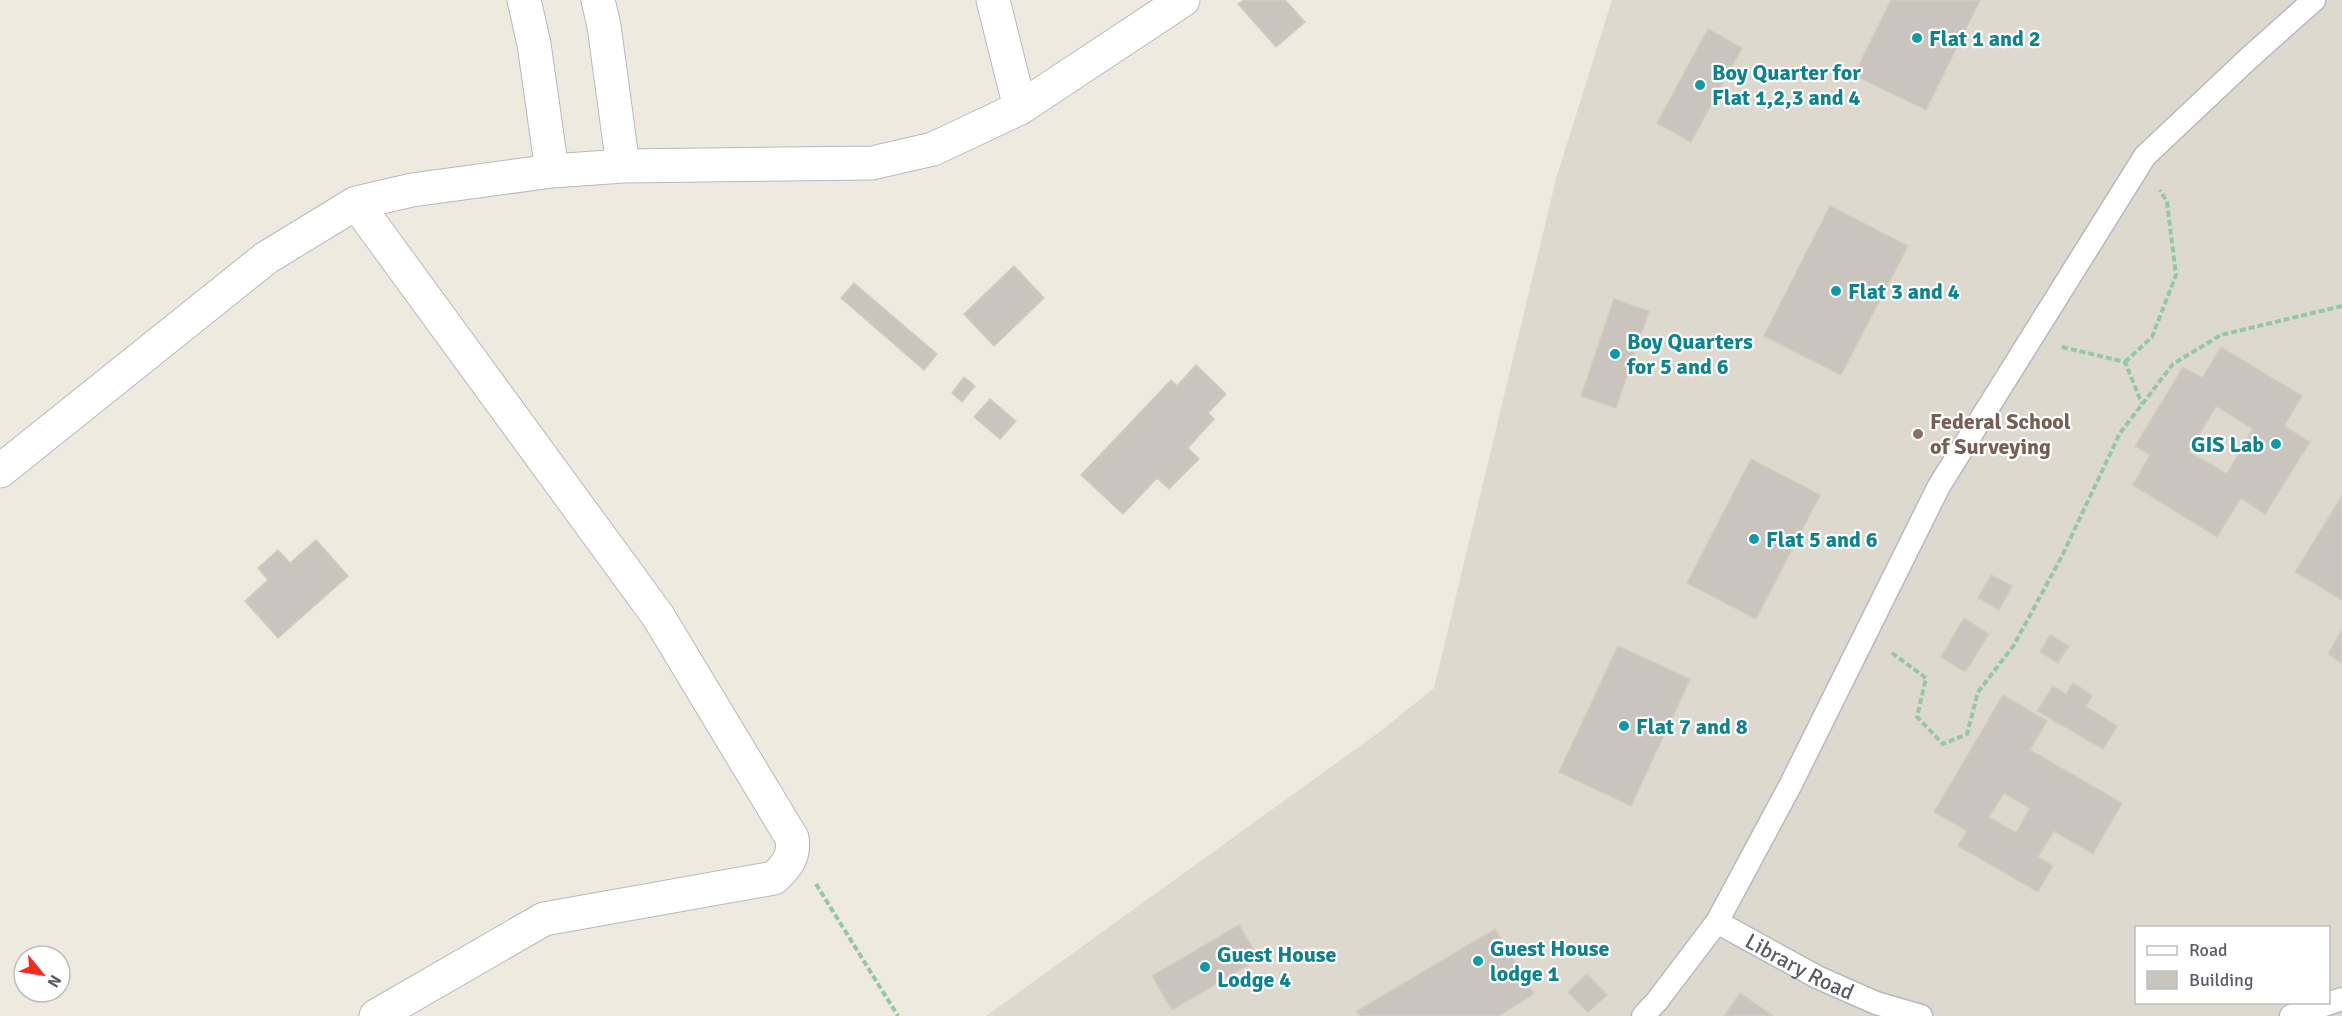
<svg xmlns="http://www.w3.org/2000/svg" width="2342" height="1016" font-family="Signika,sans-serif">
	<rect width="100%" height="100%" fill="#eeeae0"/>
	<!-- education -->
	<path fill="#ddd9cf" fill-rule="evenodd" d="M1612 0H2342V1016H986L1378 733 1434 688 1556 179ZM2136 928H2328V1002H2136Z"/>
	<!-- building -->
	<path fill="#c9c4bd" stroke="#d3ccbe" stroke-width="1.5" fill-rule="evenodd" d="M1244 0H1285L1305 22 1276 47 1238 4Z
		M1891 0H1980L1926 110 1854 75Z
		M1708 29 1742 48 1691 142 1657 123Z
		M1830 206 1908 246 1841 375 1764 336Z
		M1014 266 1044 298 994 346 964 314Z
		M854 283 937 354 924 370 841 298Z
		M1614 299 1649 311 1616 408 1581 396Z
		M2221 347 2302 396 2284 426 2310 442 2265 514 2241 498 2217 537 2133 485 2150 455 2135 446 2183 367 2202 378ZM2216 406 2253 429 2227 474 2189 452Z
		M1196 365 1226 394 1208 413 1214 419 1188 448 1199 459 1169 489 1157 478 1123 514 1081 475 1171 380 1177 386Z
		M964 377 975 386 962 402 952 393Z
		M990 399 1016 421 1000 439 974 417Z
		M1751 459 1820 495 1756 619 1687 583Z
		M2342 496V600L2295 572Z
		M316 540 348 576 278 638 245 601 268 580 258 568 278 550 290 563Z
		M1991 575 2012 586 1999 610 1978 598Z
		M1964 618 1989 634 1965 672 1941 657Z
		M2342 630V663L2328 654Z
		M2050 635 2069 646 2058 663 2040 652Z
		M1618 646 1690 679 1631 806 1559 772Z
		M2073 683 2092 695 2086 707 2117 726 2103 749 2037 711 2053 686 2066 694Z
		M2003 695 2047 721 2030 750 2122 803 2093 854 2054 831 2038 857 2053 866 2038 892 1958 846 1967 831 1934 812ZM2004 793 2030 808 2016 833 1989 817Z
		M1239 925 1259 959 1172 1010 1152 976Z
		M1495 929 1534 994 1498 1016H1360L1357 1011Z
		M1587 974 1607 995 1588 1012 1568 992Z
		M1740 993 1773 1016H1724Z"/>
	<g fill="none" stroke-linecap="round" stroke-linejoin="round">
		<defs>
			<g id="lane">
				<path id="s1" d="M1717 922 1817 977 1876 1003 1921 1016"/>
				<path d="M1643 1016 1657 1001 1717 922 1790 786 1939 486 2145 156 2249 58 2314 0"/>
				<path d="M2291 1016 2342 999"/>
			</g>
			<path id="street" d="M524 0 534 44 552 171
				M598 0 604 26 623 166
				M993 0 1020 108
				M356 203 658 616 792 838C795 856 787 866 774 878L544 919 376 1016
				M0 471 266 258 356 203 412 190 552 171 623 166 872 163 933 149 1020 108 1183 0"/>
		</defs>
		<!-- lane casing -->
		<use href="#lane" stroke="#b6b9be" stroke-width="25"/>
		<!-- street casing -->
		<use href="#street" stroke="#b6b9be" stroke-width="35"/>
		<!-- path -->
		<path stroke="#93c9a1" stroke-width="4" stroke-dasharray="6 3" stroke-linecap="butt" d="M2062 347 2125 362 2142 404
			M2125 362 2152 337 2176 275 2167 202 2160 190
			M1892 653 1926 678 1917 717 1943 744 1967 734 1978 692 2014 645 2062 556 2120 433 2173 364 2221 335 2342 306
			M816 884 898 1016"/>
		<!-- lane -->
		<use href="#lane" stroke="#fff" stroke-width="22"/>
		<!-- street -->
		<use href="#street" stroke="#fff" stroke-width="33"/>
	</g>
	<!-- markers -->
	<g fill="#0f9aa8" stroke="#fff" stroke-width="2">
		<circle cx="1917" cy="38" r="6"/>
		<circle cx="1700" cy="85" r="6"/>
		<circle cx="1836" cy="291" r="6"/>
		<circle cx="1615" cy="354" r="6"/>
		<circle cx="2276" cy="444" r="6"/>
		<circle cx="1754" cy="539" r="6"/>
		<circle cx="1624" cy="726" r="6"/>
		<circle cx="1478" cy="961" r="6"/>
		<circle cx="1205" cy="967" r="6"/>
	</g>
	<circle fill="#8d6e63" stroke="#fff" stroke-width="2" cx="1918" cy="434" r="6"/>
	<g text-anchor="middle" dominant-baseline="central" stroke-width="4.5" stroke-linejoin="round" paint-order="stroke">
		<!-- culture labels -->
		<g font-size="22" font-weight="bold" fill="#0d838f" stroke="#fff" text-anchor="start">
			<text x="1929" y="38">Flat 1 and 2</text>
			<text x="1712" y="72">Boy Quarter for<tspan x="1712" dy="25">Flat 1,2,3 and 4</tspan></text>
			<text x="1848" y="291">Flat 3 and 4</text>
			<text x="1627" y="341">Boy Quarters<tspan x="1627" dy="25">for 5 and 6</tspan></text>
			<text x="2264" y="444" text-anchor="end">GIS Lab</text>
			<text x="1766" y="539">Flat 5 and 6</text>
			<text x="1636" y="726">Flat 7 and 8</text>
			<text x="1490" y="948">Guest House<tspan x="1490" dy="25">lodge 1</tspan></text>
			<text x="1217" y="954">Guest House<tspan x="1217" dy="25">Lodge 4</tspan></text>
		</g>
		<!-- education labels -->
		<g font-size="22" font-weight="bold" fill="#785e54" stroke="#fff" text-anchor="start">
			<text x="1930" y="421">Federal School<tspan x="1930" dy="25">of Surveying</tspan></text>
		</g>
		<!-- street labels -->
		<g font-size="22" fill="#595d63" stroke="#fff">
			<text stroke="none"><textPath href="#s1" startOffset="94">Library Road</textPath></text>
		</g>
	</g>
	<!-- legend -->
	<rect x="2135" y="926" width="195" height="78" fill="#ffffff" stroke="#bdbec1" stroke-width="1.5"/>
	<rect x="2147" y="946" width="30" height="9" fill="#ffffff" stroke="#bdbec1" stroke-width="1.5"/>
	<text x="2189" y="956" font-size="18" fill="#595d63">Road</text>
	<rect x="2147" y="971" width="30" height="18" fill="#c9c4bd" stroke="#bdbec1" stroke-width="1.5"/>
	<text x="2189" y="986" font-size="18" fill="#595d63">Building</text>
	<!-- north arrow -->
	<g transform="translate(42 974) rotate(120)"><circle r="28" fill="#ffffff" stroke="#bdbec1" stroke-width="1.5"/>
	<path d="M0-4.5L10 22L0 15L-10 22Z" fill="#f72a1c"/>
	<text y="-9" font-size="16" font-weight="bold" text-anchor="middle" fill="#595d63">N</text>
	</g>
</svg>
